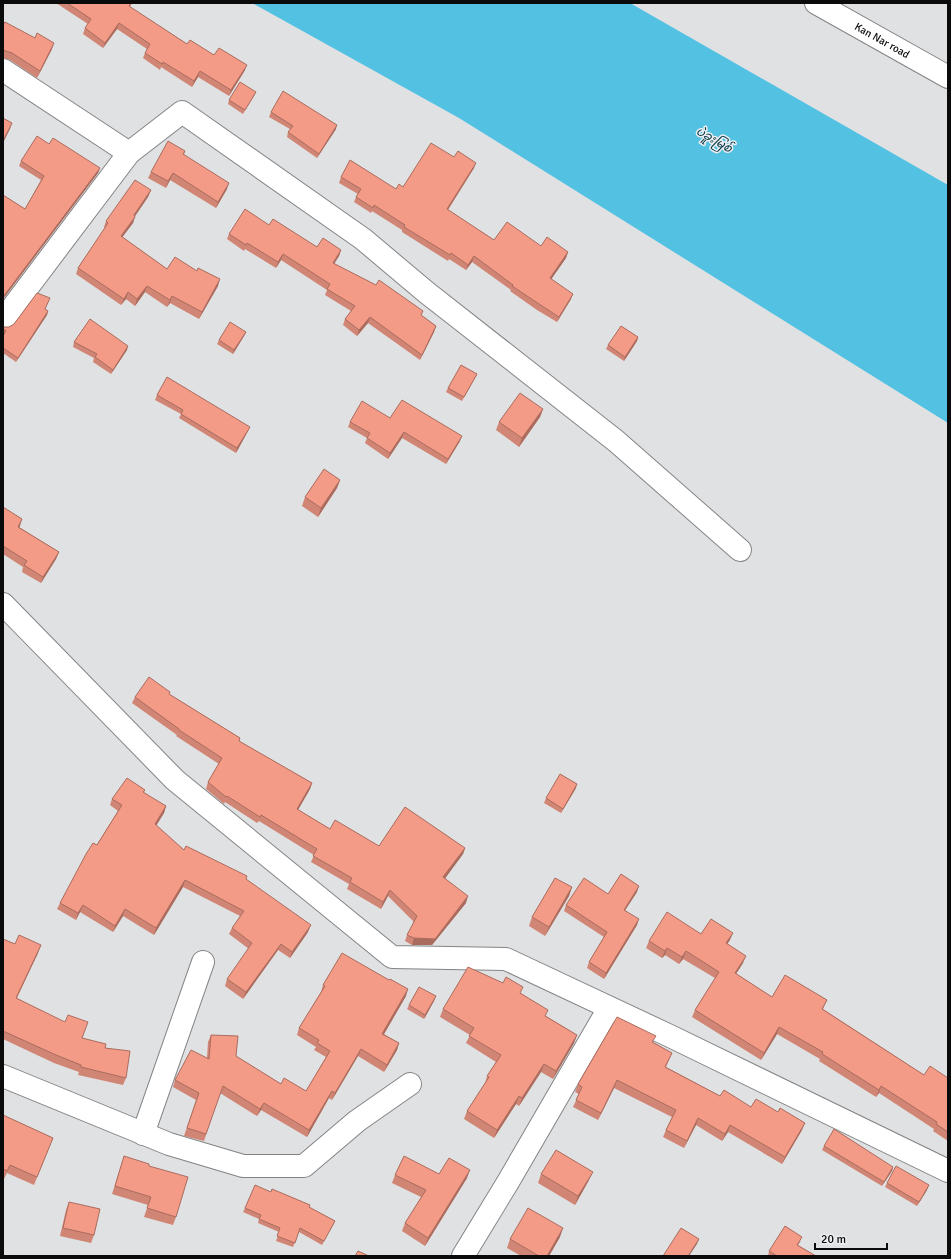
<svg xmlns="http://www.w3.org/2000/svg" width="951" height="1259" font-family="Signika,'Noto Sans Myanmar',sans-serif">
	<rect width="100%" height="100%" fill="#e0e1e3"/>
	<!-- water -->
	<path fill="#52c1e2" d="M252 3H630L948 185V423L459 118Z"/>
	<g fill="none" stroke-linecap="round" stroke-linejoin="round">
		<defs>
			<g id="minor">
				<path id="s1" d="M816 3 948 77"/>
				<path d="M3 70 129 153"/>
				<path d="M3 320 129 153 182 112 363 239 426 292 616 441 740 550"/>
				<path d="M3 604 175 780 392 957 506 959 670 1036 948 1171"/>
				<path d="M3 1076 169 1144 243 1166H304L357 1121 410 1084"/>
				<path d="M143 1134 203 962"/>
				<path d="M463 1256 508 1182 609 1008"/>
			</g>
		</defs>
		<!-- minor casing -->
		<use href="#minor" stroke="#838486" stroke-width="24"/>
		<!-- minor -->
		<use href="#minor" stroke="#fff" stroke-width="22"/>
	</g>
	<!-- wall -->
	<path fill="#d18574" d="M56 3H132L130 7 187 44 214 55 245 70 229 96 198 77 192 87 161 67 160 70 143 58 145 53 147 49 117 29 103 48 83 34 85 28 88 24Z
		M3 25 52 49 37 78 10 60 3 58Z
		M256 92 254 96 243 114 228 104 229 100Z
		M271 112 336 129 317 158 287 137 288 132 290 129 269 117Z
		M49 144 100 168 98 173 3 299V195L25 209 41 180 19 166 21 161Z
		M185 151 184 155 227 189 216 208 170 180 166 188 148 178 151 172Z
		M454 157 474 168 448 210 494 240 541 246 568 252 566 258 551 279 571 299 557 322 537 310 510 291 511 290 472 262 466 270 449 259 448 261 402 232V230L372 211 371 213 354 202 356 197 358 194 339 183 341 177 396 189 403 187Z
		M151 190 148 197 135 216 133 223 122 237 167 269 218 286 199 319 170 303 167 307 145 292 135 306 126 299 121 305 76 274 78 268 105 228 104 227 106 221Z
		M269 225 317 247 341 250 339 256 334 263 422 316 436 326 434 332 420 360 368 323 357 336 343 325 345 319 351 311 325 295 327 290 281 260 276 268 245 249 244 251 227 239 229 234Z
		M45 309 48 311 47 315 16 362 3 353V336L4 334H3V327H9Z
		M246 332 244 336 233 354 217 344 219 340Z
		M638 337 637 341 624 361 606 349 608 345Z
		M74 342 127 350 111 374 93 362 94 358 73 347Z
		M477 374 475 378 462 401 446 392 448 388Z
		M157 395 248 431 236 453 179 418 181 414 155 400Z
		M543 409 540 417 519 447 496 430 499 422Z
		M390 418 460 441 446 464 402 438 388 459 365 443 367 438 348 427 350 422Z
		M340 480 337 488 318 517 302 506 305 497Z
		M3 507 20 526 19 527 59 552 56 559 41 583 22 572 23 567 3 554Z
		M169 694 240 738 239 741 312 783 310 789 298 810 330 829 379 846 465 848 463 854 445 878 466 903 432 945H412L405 941 407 935 414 922 388 896 381 909 347 889 349 884 311 862 314 855 259 821 257 823 225 802 224 804 206 789 208 782 219 764 176 736 177 735 132 703 135 697Z
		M576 788 561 813 544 803 546 798Z
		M145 790 144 793 166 806 164 813 156 825 184 850 246 879 308 932 290 958 278 950 243 999 225 986 227 979 249 949 229 934 232 928 240 916 183 887 154 935 123 916 113 932 80 912 76 920 57 909 60 903 118 811 110 805 112 799Z
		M572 887 569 896 545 936 529 926 532 917Z
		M637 892 625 910 637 925 604 979 587 968 589 962 604 937 564 911 566 905 608 894Z
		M701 934 730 940 727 944 743 963 736 974 772 997 827 1000 823 1009 924 1075 948 1078V1141L933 1131 934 1129 879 1093 876 1097 819 1061 820 1059 777 1034 761 1060 692 1017 695 1010 715 978 683 959 679 964 665 955 662 958 646 948 649 941Z
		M3 939 38 953 17 998 82 1038 105 1048 126 1078 123 1085 78 1075 79 1072 54 1063 3 1039Z
		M323 985 406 996 384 1034 399 1043 397 1050 384 1072 358 1056 332 1100 329 1098 307 1137 261 1110 257 1116 220 1093 204 1141 184 1136 196 1100 173 1087 175 1080 207 1058 208 1042 211 1035 236 1056 281 1084 306 1091 326 1057 314 1050 316 1047 297 1035 299 1028 321 992Z
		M521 993 546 1016 577 1035 574 1043 553 1079 541 1072 519 1106 516 1104 494 1138 464 1119 467 1111 485 1084 487 1076 496 1062 466 1043 470 1035 440 1017 443 1009Z
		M436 996 434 1001 424 1019 407 1009 409 1005Z
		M653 1042 672 1053 666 1067 720 1096 751 1107 802 1130 782 1164 728 1132 722 1141 696 1125 684 1148 663 1137 666 1130 672 1117 614 1088 598 1120 573 1107 579 1094 575 1092 578 1084Z
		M3 1115 53 1138 34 1185 7 1173 4 1179 3 1178Z
		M824 1146 893 1167 892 1171 882 1186 822 1150Z
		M124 1156 149 1166 176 1217 173 1225 144 1217 148 1205 112 1194Z
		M439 1174 467 1178 425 1246 402 1231 405 1223 421 1197 392 1183 395 1175Z
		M541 1174 589 1180 575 1205 538 1183Z
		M887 1183 927 1190 917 1206 885 1187Z
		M69 1202 94 1235 91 1243 60 1236 66 1210Z
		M309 1207 335 1221 333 1225 322 1245 299 1232 293 1247 276 1241 279 1232 258 1223 259 1219 243 1212 245 1208Z
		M560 1237 549 1256H521L507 1248 510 1239Z
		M801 1241 798 1245 816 1256H768L769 1251Z"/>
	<!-- shaded-wall -->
	<path fill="#aa6c5e" d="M119 23 117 29 103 48 105 43Z
		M54 43 52 49 37 78 40 71Z
		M247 65 245 70 229 96 231 90Z
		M200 71 198 77 192 87 194 81Z
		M12 123 10 129 3 143V141Z
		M337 125 336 129 317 158 319 154Z
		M476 163 474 168 445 214 447 209Z
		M100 168 98 173 3 299V297Z
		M173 173 170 180 166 188 168 181Z
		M229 183 227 189 216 208 218 202Z
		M151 190 148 197 131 222 134 215Z
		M135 217 133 223 118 243 121 236Z
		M341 250 339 256 331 269 333 263Z
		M568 252 566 258 548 284 550 278Z
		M283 254 281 260 276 268 278 262Z
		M474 256 472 262 466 270 468 265Z
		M220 279 218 286 199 319 202 312Z
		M147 286 145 292 135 306 137 299Z
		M128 292 126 299 121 305 124 299Z
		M573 294 571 299 557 322 559 317Z
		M172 296 170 303 167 307 170 300Z
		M48 311 47 315 16 362 18 358Z
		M370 317 368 323 357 336 359 330Z
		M436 326 434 332 420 360 422 355Z
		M246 332 244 336 233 354 234 350Z
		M638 337 637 341 624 361 625 357Z
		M128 346 127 350 111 374 113 370Z
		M543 409 540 417 519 447 522 438Z
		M250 427 248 431 236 453 237 448Z
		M404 432 402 438 388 459 390 453Z
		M462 436 460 441 446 464 448 459Z
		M340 480 337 488 318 517 321 508Z
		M22 519 20 526 15 533Z
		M59 552 56 559 41 583 43 577Z
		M312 783 310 789 295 815 297 809Z
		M577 784 576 788 561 813 563 809Z
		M166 806 164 813 153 831 155 824Z
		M465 848 463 854 441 884 443 877Z
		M185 880 183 887 154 935 156 928Z
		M639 886 637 892 622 915 624 910Z
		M572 887 569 896 545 936 549 927Z
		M390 890 388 896 381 909 383 902Z
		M468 896 466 903 432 945H412L414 938Z
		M83 905 80 912 76 920 78 913Z
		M125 909 123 916 113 932 115 926Z
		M639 919 637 925 604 979 606 973Z
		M311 925 308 932 290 958 292 952Z
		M733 933 730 940 723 950 726 943Z
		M281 944 278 950 243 999 246 992Z
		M41 945 38 953 13 1005 16 998Z
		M667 948 665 955 662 958 665 951Z
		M686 951 683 959 679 964 682 957Z
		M746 956 743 963 732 980 735 973Z
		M408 989 406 996 380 1041 382 1034Z
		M436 996 434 1001 424 1019 425 1015Z
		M779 1027 777 1034 761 1060 764 1053Z
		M577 1035 574 1043 553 1079 556 1071Z
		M399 1043 397 1050 384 1072 387 1065Z
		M361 1049 358 1056 332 1100 335 1093Z
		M544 1064 541 1072 519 1106 522 1098Z
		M617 1080 614 1088 598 1120 601 1113Z
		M881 1086 879 1093 876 1097 879 1090Z
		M332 1091 329 1098 307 1137 309 1130Z
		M519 1096 516 1104 494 1138 497 1130Z
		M264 1103 261 1110 257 1116 260 1109Z
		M698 1118 696 1125 684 1148 687 1141Z
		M805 1123 802 1130 782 1164 785 1157Z
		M730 1125 728 1132 722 1141 725 1134Z
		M893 1167 892 1171 882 1186 884 1182Z
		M470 1170 467 1178 425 1246 428 1238Z
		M593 1172 589 1180 575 1205 578 1196Z
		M929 1185 927 1190 917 1206 919 1202Z
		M563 1228 560 1237 549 1256H547Z
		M699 1239 697 1244 689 1256H688Z"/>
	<!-- building -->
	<path fill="#f39b87" stroke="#aa6c5e" d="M67 3H131L129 6 187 44 190 40 214 55 219 48 247 65 231 90 200 71 194 81 163 62 162 64 145 53 150 44 119 23 105 43 85 28 91 19Z
		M5 22 35 38 37 33 54 43 40 71 12 53 3 50V25Z
		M240 82 256 92 245 110 229 100Z
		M283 91 337 125 319 154 288 132 293 126 271 112Z
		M3 118 12 123 3 141Z
		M37 136 49 144 53 138 100 168 3 297V195L25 209 44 176 21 161Z
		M168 141 185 151 183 154 229 183 218 202 173 173 168 181 151 172Z
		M431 143 454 157 458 151 476 163 447 209 494 240 507 222 541 246 547 237 568 252 550 278 573 294 559 317 539 304 512 286 513 285 474 256 468 265 451 253 450 255 404 227 405 225 374 205 373 208 356 197 361 189 341 177 350 160 396 189 399 184 403 187Z
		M135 180 151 190 134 215 135 217 121 236 167 269 175 257 197 271 198 268 220 279 202 312 172 296 170 300 147 286 137 299 128 292 124 299 78 268 108 223 106 221Z
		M245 209 269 225 273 219 317 247 323 238 341 250 333 263 376 285 379 280 423 311 421 315 436 326 422 355 370 317 359 330 345 319 355 306 327 289 330 284 283 254 278 262 247 243 246 245 229 234Z
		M37 293 50 298 45 309 48 311 18 358 3 348V336L6 331 3 329V327H9L14 324Z
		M90 319 128 346 113 370 95 357 97 354 74 342Z
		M230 322 246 332 234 350 219 340Z
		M621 326 638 337 625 357 608 345Z
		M461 365 477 374 464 397 448 388Z
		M167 377 250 427 237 448 181 414 183 410 157 395Z
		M520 393 543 409 522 438 499 422Z
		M402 400 462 436 448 459 404 432 390 453 367 438 370 433 350 422 362 401 390 418Z
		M324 469 340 480 321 508 305 497Z
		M3 507 22 519 18 527 59 552 43 577 24 565 27 561 3 546Z
		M149 677 170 692 169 694 240 738 239 741 312 783 297 809 330 829 335 820 379 846 405 807 465 848 443 877 468 896 435 939 414 938 407 935 417 916 390 890 383 902 350 882 352 878 313 856 317 849 261 815 260 817 227 796 226 797 208 782 222 758 179 730V729L135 697Z
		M560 774 577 784 563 809 546 798Z
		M127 778 145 790 143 792 166 806 155 824 184 850 186 846 247 876 246 879 311 925 292 952 281 944 246 992 227 979 252 943 232 928 244 911 185 880 156 928 125 909 115 926 83 905 78 913 60 903 86 854 93 843 97 845 122 805 112 799Z
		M621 874 639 886 624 910 639 919 606 973 589 962 607 932 566 905 584 878 608 894Z
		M555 878 572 887 549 927 532 917Z
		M667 912 701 934 711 919 733 933 726 943 746 956 735 973 772 997 785 975 827 1000 822 1009 924 1075 930 1066 948 1078V1132L936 1124 937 1122 881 1086 879 1090 822 1054 823 1052 779 1027 764 1053 695 1010 719 972 686 951 682 957 667 948 665 951 649 941Z
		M19 935 41 945 16 998 65 1022 68 1015 88 1022 82 1038 106 1044 105 1048 130 1051 126 1078 81 1067V1065L56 1055 3 1031V939L15 944Z
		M342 953 389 980 390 979 408 989 382 1034 399 1043 387 1065 361 1049 335 1093 332 1091 309 1130 264 1103 260 1109 223 1086 206 1134 187 1128 199 1093 175 1080 191 1050 209 1059 211 1035 238 1036 236 1056 281 1084 284 1078 306 1091 330 1051 317 1043 319 1040 299 1028 325 986 323 985Z
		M468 967 503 983 506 977 523 987 520 993 548 1010 545 1016 577 1035 556 1071 544 1064 522 1098 519 1096 497 1130 467 1111 489 1077 487 1076 501 1055 469 1036 474 1028 443 1009Z
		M419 987 436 996 425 1015 409 1005Z
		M617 1017 656 1036 652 1042 672 1053 665 1067 720 1096 724 1090 751 1107 756 1099 778 1112 780 1108 805 1123 785 1157 730 1125 725 1134 698 1118 687 1141 666 1130 676 1110 617 1080 601 1113 576 1100 582 1087 578 1084Z
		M3 1115 53 1138 37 1177 10 1165 7 1171 3 1169Z
		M834 1129 893 1167 884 1182 824 1146Z
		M556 1150 593 1172 578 1196 541 1174Z
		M124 1156 149 1164V1166L188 1177 176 1217 147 1208 151 1197 115 1186Z
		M404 1156 439 1174 449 1158 470 1170 428 1238 405 1223 426 1190 395 1175Z
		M896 1166 929 1185 919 1202 887 1183Z
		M255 1185 271 1192 272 1189 310 1205 309 1207 335 1221 324 1241 300 1228 295 1243 277 1236 280 1228 259 1219 261 1215 245 1208Z
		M69 1202 100 1209 94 1235 63 1228Z
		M528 1208 563 1228 547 1256H539L510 1239Z
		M785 1226 802 1237 797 1245 816 1256H777L769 1251Z
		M681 1228 699 1239 688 1256H663Z
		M358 1251 369 1256H355Z"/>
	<g text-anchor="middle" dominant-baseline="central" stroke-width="3" stroke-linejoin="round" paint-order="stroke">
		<!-- street labels -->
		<g font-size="11" fill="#0b0b0c" stroke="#edeef1">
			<text stroke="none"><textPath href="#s1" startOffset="76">Kan Nar road</textPath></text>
		</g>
		<!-- water labels -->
		<g font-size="12" font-style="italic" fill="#003543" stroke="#edeef1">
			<text transform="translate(714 140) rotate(30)">ပဲခူးမြစ်</text>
		</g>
	</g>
	<!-- border -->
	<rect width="951" height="1259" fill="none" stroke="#0b0b0c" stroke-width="8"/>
	<!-- scale -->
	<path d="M815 1243v6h72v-6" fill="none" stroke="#0b0b0c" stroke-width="2"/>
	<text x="821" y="1243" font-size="12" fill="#0b0b0c" stroke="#edeef1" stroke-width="3" paint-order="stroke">20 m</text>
</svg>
